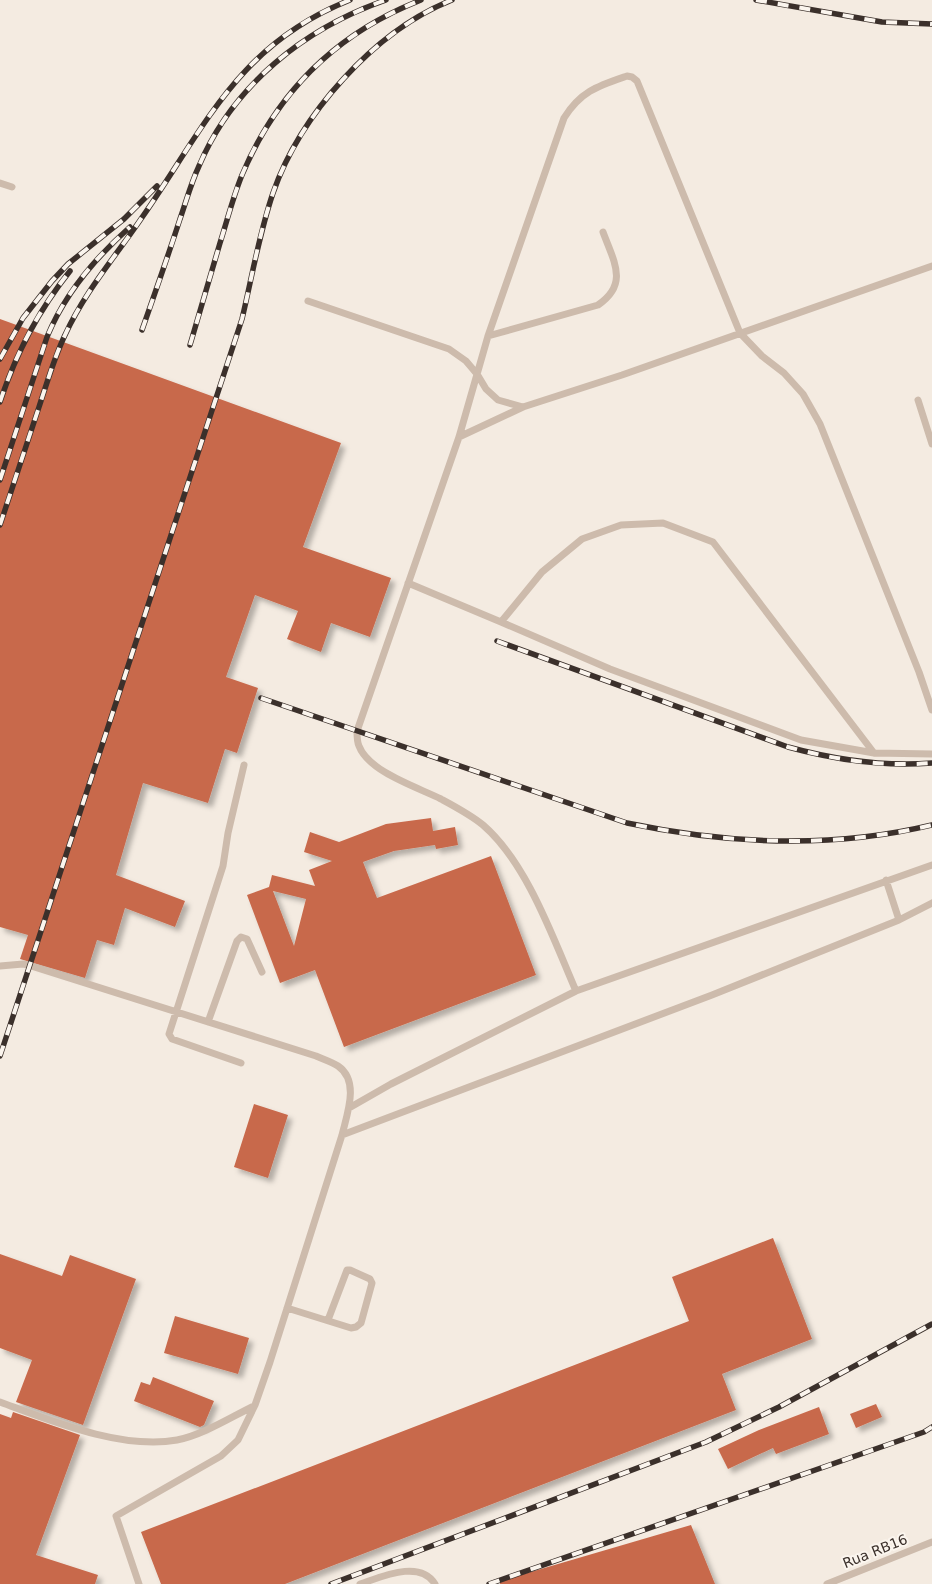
<svg xmlns="http://www.w3.org/2000/svg" width="932" height="1584" font-family="'DejaVu Sans',sans-serif">
	<defs>
		<filter id="shadow"><feDropShadow dx="4.5" dy="4.5" stdDeviation="2.5" flood-color="#0004"/></filter>
	</defs>
	<rect width="100%" height="100%" fill="#f4ebe1"/>
	<!-- building -->
	<path fill="#c8694b" fill-rule="evenodd" filter="url(#shadow)" d="M0 319 341 443 303 547 391 578 370 637 331 623 321 652 287 639 298 611 255 595 226 677 258 688 237 753 225 749 208 803 143 783 116 875 185 901 175 927 125 908 114 945 97 940 85 978 20 959 28 935 0 927Z
		M431 818 433 831 455 827 458 845 436 849 435 845 394 851 363 862 377 898 491 856 536 975 344 1047 315 970 280 983 247 895 269 887 272 875 315 886 309 870 332 861 304 852 310 832 339 842 386 824ZM273 891 306 899 294 946Z
		M254 1104 288 1115 268 1178 234 1167Z
		M773 1238 812 1339 722 1374 736 1410 285 1584H161L141 1532 689 1321 672 1277Z
		M0 1254 62 1276 70 1255 136 1279 83 1425 16 1402 32 1360 0 1348Z
		M175 1316 249 1338 238 1374 164 1353Z
		M153 1377 214 1401 204 1425 200 1427 134 1401 141 1382 150 1385Z
		M876 1404 882 1417 856 1428 850 1414Z
		M819 1407 829 1434 776 1454 773 1448 728 1469 718 1449 759 1430Z
		M13 1412 80 1435 36 1555 98 1575 95 1584H0V1414L11 1418Z
		M691 1525 715 1584H500V1581Z"/>
	<g fill="none" stroke-linecap="round" stroke-linejoin="round">
		<!-- service -->
		<path stroke="#cdbbac" stroke-width="7" d="M0 183 12 187
			M308 301 449 349 466 361 477 374 486 389 498 400 523 407
			M488 336 598 305C629 284 614 262 603 232
			M918 400 932 444
			M459 437 523 407 622 375 932 266
			M408 583 501 622 542 572 582 539 621 525 663 523 713 542 874 753
			M501 622 610 669 801 740 874 753 932 754
			M886 880 899 920
			M0 966 23 964 28 965 316 1056C323 1059 332 1062 338 1066 360 1081 347 1114 342 1135L270 1362 255 1405 238 1440 221 1456 116 1516 139 1584
			M576 991C553 938 527 863 483 825 471 815 454 806 441 799 417 787 369 772 359 746 357 742 357 735 357 731L459 437 488 336 564 118C581 91 598 86 627 76L632 77 637 81 740 333 762 356 784 373 803 394 820 424 919 672 932 710
			M208 1022 237 941 241 937 247 939 262 972
			M241 1063 172 1039 169 1034 223 866 228 833 244 765
			M349 1108 391 1084 576 991 932 865
			M342 1135 712 995 899 920 932 903
			M287 1308 351 1328 356 1327 361 1323 372 1283 370 1279 350 1270H347L328 1320
			M0 1402C52 1421 122 1450 177 1440 203 1435 231 1417 254 1406
			M360 1584C381 1577 420 1559 435 1584
			M827 1584 932 1542"/>
		<defs>
			<path id="rail" d="M756 0 882 22 932 24
				M142 330C155 293 168 256 180 219 186 202 191 183 199 166 233 85 305 28 386 0
				M190 345C200 311 210 277 220 243 227 221 233 197 242 175 277 92 337 33 421 0
				M0 359 23 318 52 281 68 264 124 219 157 186
				M0 402C16 353 38 311 70 271
				M0 480 47 337C65 293 95 258 130 227
				M0 525C13 485 26 446 39 407 47 383 54 358 65 335 85 291 116 256 143 216 206 125 239 44 350 0
				M497 641 788 747C836 760 883 767 932 763
				M261 698 627 823C727 844 832 849 932 825
				M0 1056 242 319C252 277 259 234 273 193 300 115 374 31 452 0
				M331 1584 706 1442 779 1407 932 1324
				M489 1584 924 1432 932 1427"/>
		</defs>
		<!-- rail casing -->
		<use href="#rail" stroke="#3b302b" stroke-width="5.5"/>
		<!-- rail -->
		<use href="#rail" stroke="#fbf5ee" stroke-width="4" stroke-dasharray="11" stroke-linecap="butt"/>
	</g>
	<g text-anchor="middle" dominant-baseline="central" stroke-width="4" stroke-linejoin="round" paint-order="stroke">
		<!-- street labels -->
		<g font-size="14" fill="#3b302b" stroke="#fbf5ee">
			<text transform="translate(875 1551) rotate(-22)">Rua RB16</text>
		</g>
	</g>
</svg>
